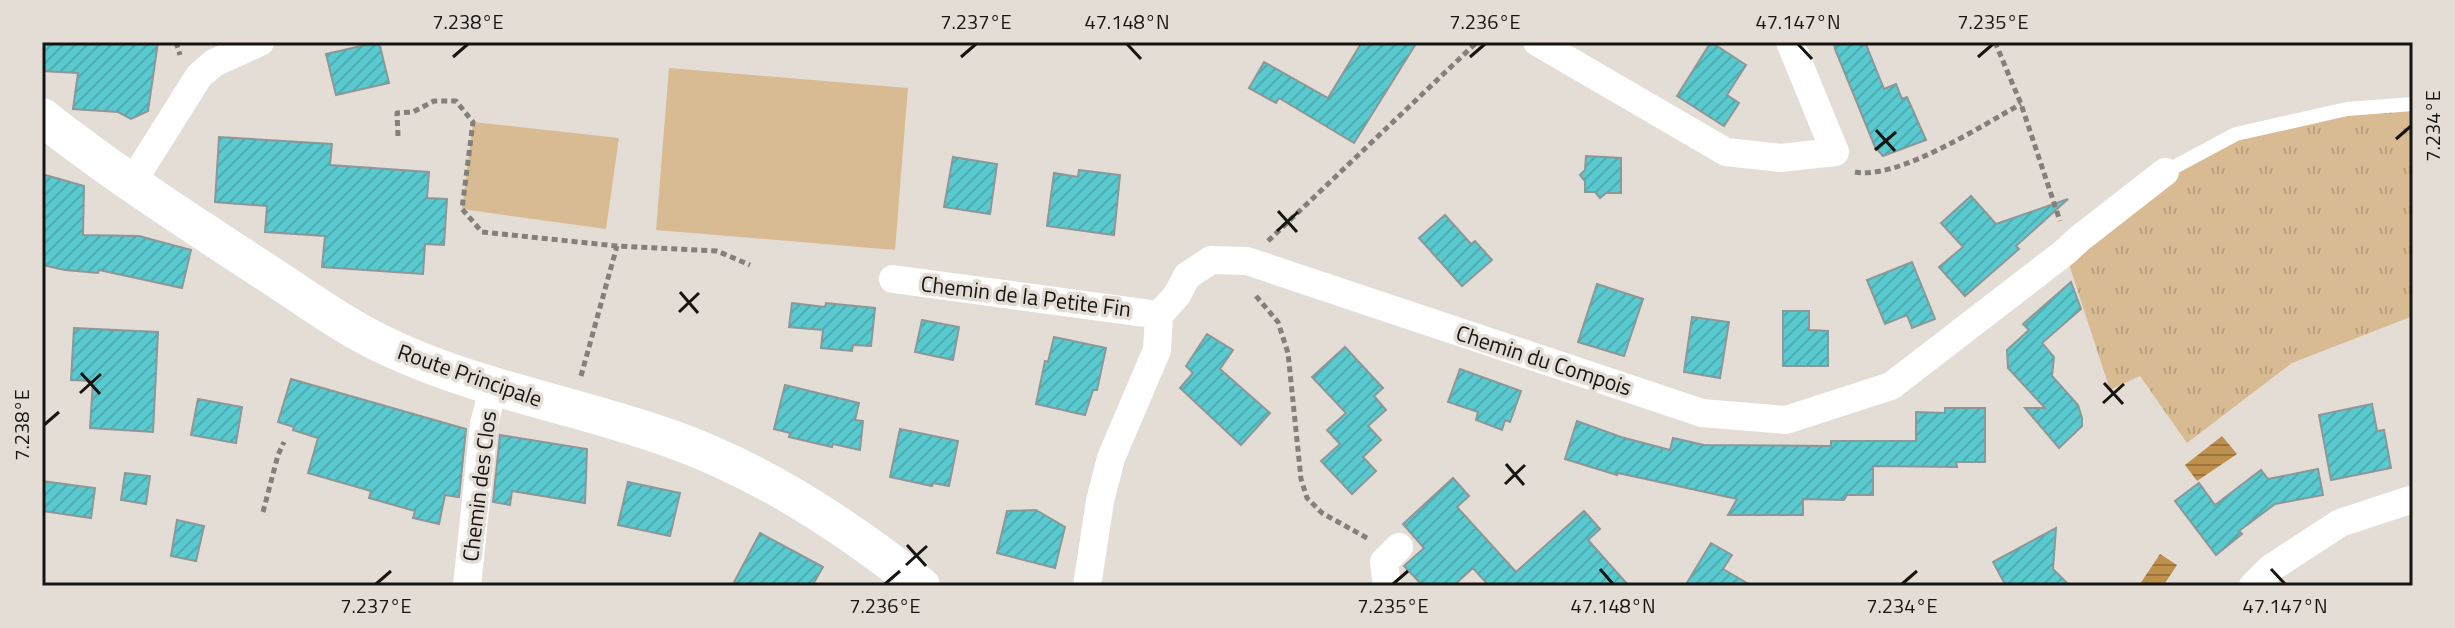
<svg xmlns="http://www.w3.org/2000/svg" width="2455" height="628" font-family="'Titillium Web',sans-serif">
	<defs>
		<pattern id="grass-tufts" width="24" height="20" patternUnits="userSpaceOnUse" patternTransform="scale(2)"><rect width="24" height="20" fill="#d9bb93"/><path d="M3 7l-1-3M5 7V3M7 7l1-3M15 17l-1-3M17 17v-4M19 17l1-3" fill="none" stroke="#baa07e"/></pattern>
		<pattern id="water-rules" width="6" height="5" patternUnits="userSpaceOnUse" patternTransform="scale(2)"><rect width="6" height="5" fill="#bf8f4c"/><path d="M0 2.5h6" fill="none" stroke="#9a743e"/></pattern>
		<pattern id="building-hatch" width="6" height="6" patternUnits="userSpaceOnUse" patternTransform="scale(2)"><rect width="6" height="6" fill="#58cad0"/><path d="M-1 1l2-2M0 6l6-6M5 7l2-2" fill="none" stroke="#4cadb2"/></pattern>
	</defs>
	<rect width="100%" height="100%" fill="#e3ddd6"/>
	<!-- grass -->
	<path fill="url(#grass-tufts)" d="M2413 104V316L2292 363 2187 443 2140 376 2110 390 2065 252 2079 239 2236 134Z"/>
	<!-- green -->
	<path fill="#d9bb93" d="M669 68 908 88 895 250 656 230Z
		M473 122 619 138 606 229 462 209Z"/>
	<!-- water -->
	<path fill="url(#water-rules)" d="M2222 436 2237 454 2197 481 2185 465Z
		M2160 554 2177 565 2163 586 2140 584Z"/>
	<!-- building -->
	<path fill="url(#building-hatch)" stroke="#8c9797" stroke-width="2" d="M42 42H158L148 111 131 119 118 112 73 109 78 73 42 71Z
		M379 42 389 83 336 95 326 54Z
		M1362 42H1417L1354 143 1279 98 1276 103 1249 88 1264 62 1328 98Z
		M1711 42 1746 65 1727 95 1739 103 1724 126 1677 96Z
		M1834 42H1865L1884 89 1896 84 1902 99 1907 97 1926 140 1883 156 1875 147 1835 49Z
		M219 137 332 144 330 165 429 172 427 198 447 199 444 245 425 244 423 274 322 267 325 236 265 232 267 206 215 202Z
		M1586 156 1621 158V193H1606L1600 198 1595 192H1585V181L1580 175 1585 170Z
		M953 157 997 164 990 214 944 207Z
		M1079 170 1120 175 1114 235 1047 226 1054 173 1078 177Z
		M42 174 84 186 83 235 139 236 191 250 182 288 99 270 98 273 65 270 42 265Z
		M1971 196 1996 224 2068 199 2016 246 2019 249 1965 296 1939 267 1963 247 1941 223Z
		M1445 215 1471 244 1475 241 1492 260 1462 286 1419 238Z
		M1912 262 1935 319 1912 328 1907 315 1885 324 1867 280Z
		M2071 282 2081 309 2042 343 2054 357 2052 376 2078 405 2082 418V426L2059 448 2025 408H2045L2008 368 2007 350 2029 330 2023 324Z
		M1597 284 1643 299 1624 356 1578 342Z
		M792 303 825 307 826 303 875 308 871 346 853 345 852 351 821 348 823 330 789 327Z
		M1783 311H1809V330L1828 331V366H1783Z
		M1692 317 1729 322 1720 378 1684 372Z
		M922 320 959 327 953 360 915 352Z
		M74 328 158 332 153 432 90 428 93 381 71 380Z
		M1207 334 1233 350 1220 369 1270 413 1241 445 1180 388 1193 373 1186 366Z
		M1054 337 1106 348 1097 390H1093L1085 415 1036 404 1045 361 1048 362Z
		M1345 347 1383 388 1374 396 1386 410 1368 426 1381 440 1363 457 1376 471 1352 494 1321 461 1340 444 1327 430 1346 413 1312 377Z
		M1460 369 1521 391 1510 422 1505 420 1502 430 1476 420 1478 412 1448 402Z
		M291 379 466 429 459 497 445 495 439 524 413 518 415 511 369 498 371 491 308 473 318 438 293 430 294 427 278 422Z
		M785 385 859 403 855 420 863 421 860 450 833 444 832 447 789 437 790 433 774 429Z
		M198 399 242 407 236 443 191 435Z
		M2372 404 2377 431 2384 430 2391 468 2331 480 2319 415Z
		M1945 408H1985V462H1956L1957 467 1873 466V495H1847L1844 500 1803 499V515H1728L1737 499 1618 473 1617 475 1565 459 1577 421 1621 437 1670 450 1673 438 1704 445 1831 446V441H1916V412L1945 413Z
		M900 429 958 441 949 486 933 483 932 486 890 477Z
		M500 435 587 449 585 503 512 491 510 505 493 502Z
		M2318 469 2323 495 2275 504 2239 531 2242 534 2216 555 2175 501 2199 483 2215 505 2261 470 2268 479Z
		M125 473 150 476 146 504 121 500Z
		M1453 478 1469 496 1457 507 1516 572 1584 511 1600 529 1588 540 1629 586H1489L1473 568 1453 586H1423L1404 566 1424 548 1403 524Z
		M42 481 95 488 91 518 42 511Z
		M628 482 680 493 670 536 618 525Z
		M1036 510 1065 527 1055 568 997 553 1007 511Z
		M177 520 204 526 196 561 171 556Z
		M2056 528 2053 569 2070 586H2006L1993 562Z
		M760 533 823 567 812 586H732Z
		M1711 543 1732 555 1723 569 1752 586H1685Z"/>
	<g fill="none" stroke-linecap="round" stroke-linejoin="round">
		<!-- path -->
		<path stroke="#837f7a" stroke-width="5" stroke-dasharray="6 4" stroke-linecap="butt" d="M176 42 180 55
			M1995 42 2021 104 2060 221
			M398 136 397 113 413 112 434 101H456L473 122 462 209 482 232 617 246 717 251 750 265
			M1855 172C1898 180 1981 126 2021 104
			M1268 241 1477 42
			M1256 296 1278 322 1288 353 1301 479 1307 498 1322 513 1367 538
			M581 376 617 246
			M263 512 278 455 284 442"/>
		<!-- lane -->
		<path stroke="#fff" stroke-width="14" d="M2165 172 2236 134 2347 109 2413 104"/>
		<!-- street -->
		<path stroke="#fff" stroke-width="28" d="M1537 42 1726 152 1781 158 1835 152 1790 42
			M131 184 199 76 214 63 260 42
			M893 279 1159 315
			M467 586 484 424 494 386
			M1087 586 1100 501 1111 458 1157 350 1159 315 1177 295 1187 276 1211 260 1247 261 1702 413 1786 420 1891 386 2065 252 2079 239 2165 172
			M1387 586 1384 562 1399 547
			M2253 586 2271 568 2340 523 2413 499"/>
		<!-- secondary -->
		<path stroke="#fff" stroke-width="38" d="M42 117C112 172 186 220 261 269 303 296 344 327 390 348 478 389 575 405 666 437 759 469 845 525 921 586"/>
	</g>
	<!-- ticks -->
	<path fill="none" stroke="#171512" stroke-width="3" d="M1127 44 1141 59M1798 44 1812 59M453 57 468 44M961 57 976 44M1470 57 1485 44M1978 57 1993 44M1876 130 1895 151M2396 139 2411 126M1875 150 1896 132M1278 211 1297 232M1277 231 1298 212M680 292 698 313M679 312 699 293M81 373 100 394M2104 383 2123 404M80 393 101 374M2103 403 2124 384M44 425 59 412M1506 464 1524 485M1505 484 1525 465M907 545 926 566M906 565 927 546M1600 569 1613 584M2271 569 2285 584M376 584 391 571M885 584 900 571M1393 584 1408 571M1902 584 1917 571"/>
	<g text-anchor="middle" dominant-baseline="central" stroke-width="7" stroke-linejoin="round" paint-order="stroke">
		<!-- street labels -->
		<g font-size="22" fill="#171512" stroke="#e3ddd6">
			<text transform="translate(1026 296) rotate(7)">Chemin de la Petite Fin</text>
			<text transform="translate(1544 360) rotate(18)">Chemin du Compois</text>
			<text transform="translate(470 375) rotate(19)">Route Principale</text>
			<text transform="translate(479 486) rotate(-83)">Chemin des Clos</text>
		</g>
	</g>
	<!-- border -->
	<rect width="2455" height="628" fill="none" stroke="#e3ddd6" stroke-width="88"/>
	<rect x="44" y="44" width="2367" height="540" fill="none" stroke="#171512" stroke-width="3"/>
	<g font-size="20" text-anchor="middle" fill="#171512">
		<text x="468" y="29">7.238°E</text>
		<text x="976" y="29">7.237°E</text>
		<text x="1127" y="29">47.148°N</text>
		<text x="1485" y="29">7.236°E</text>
		<text x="1798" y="29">47.147°N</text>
		<text x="1993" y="29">7.235°E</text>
		<text transform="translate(2433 126) rotate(-90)" y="7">7.234°E</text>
		<text transform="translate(22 425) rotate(-90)" y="7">7.238°E</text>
		<text x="376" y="613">7.237°E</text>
		<text x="885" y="613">7.236°E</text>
		<text x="1393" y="613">7.235°E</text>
		<text x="1613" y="613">47.148°N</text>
		<text x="1902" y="613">7.234°E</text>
		<text x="2285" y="613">47.147°N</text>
	</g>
</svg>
